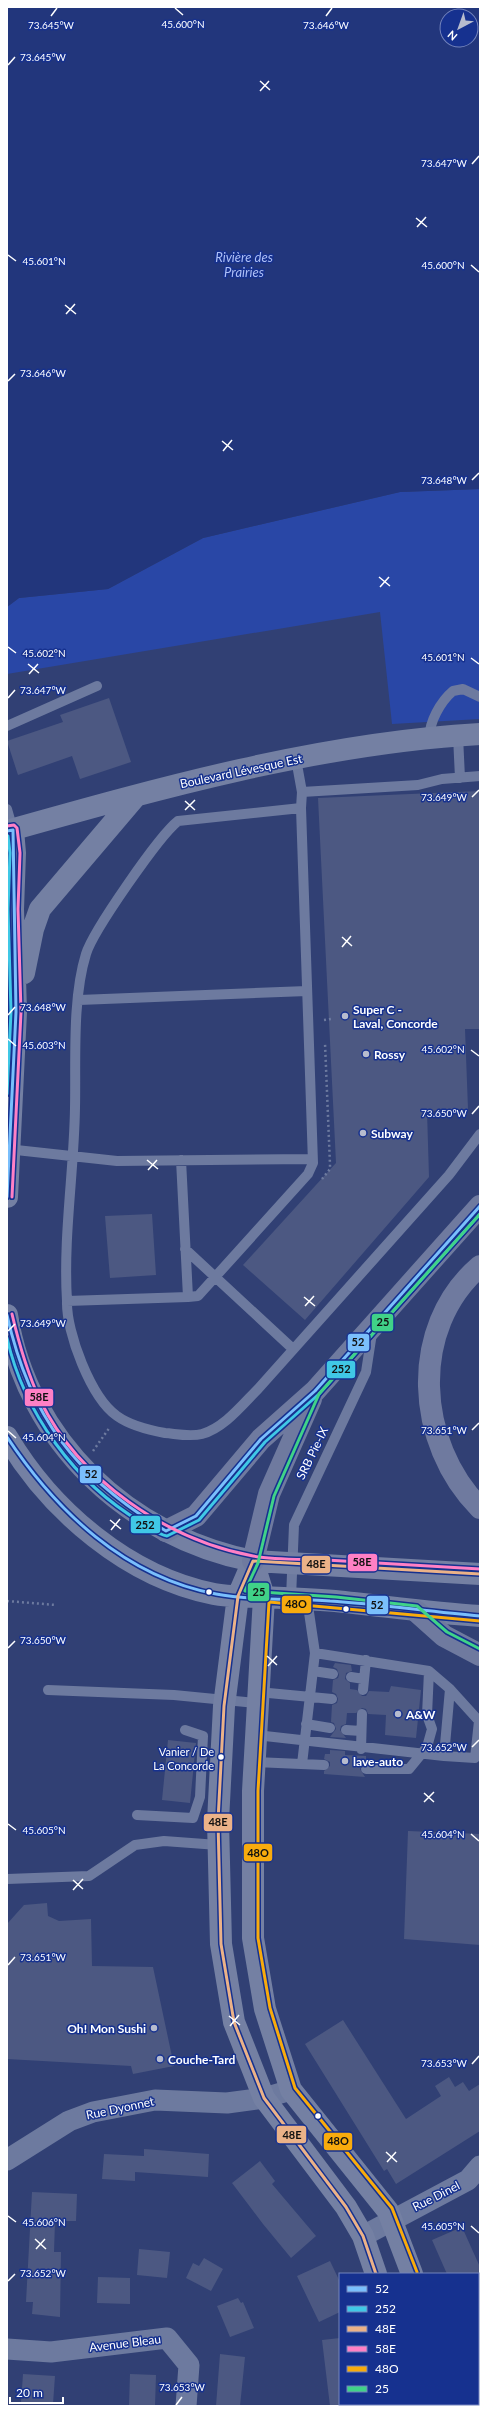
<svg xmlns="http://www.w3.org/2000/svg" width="487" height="2413" font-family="Lato,sans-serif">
	<rect width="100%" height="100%" fill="#314074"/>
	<!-- green -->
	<path fill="#2947a6" d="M480 489V719L392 724 380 612 7 674V607L19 598 108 589 203 538 400 492Z"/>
	<!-- water -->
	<path fill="#22367c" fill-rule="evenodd" d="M7 7H480V489L400 492 203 538 108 589 19 598 7 607ZM447 16H471V40H447Z"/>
	<!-- building -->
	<path fill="#4c5882" d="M109 698 131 762 80 779 72 756 18 775 7 741 63 722 60 715Z
		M480 791V1029H465L468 1109 427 1111 429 1177 305 1320 243 1265 336 1163 318 798Z
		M152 1214 156 1275 110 1278 105 1216Z
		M335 1663 351 1665 352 1671 346 1673 345 1679 350 1683V1689L357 1690 362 1696H366L369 1691 389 1692 391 1686 421 1690 416 1738 385 1735 386 1715 368 1714 366 1709 362 1708 356 1713H347L346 1724 341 1726 340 1730 346 1738 330 1737 336 1729 334 1723 331 1722 332 1705 337 1703 338 1699 336 1694 332 1692 333 1680 338 1678 339 1675 337 1669 333 1667Z
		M168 1740 196 1743 190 1803 162 1800Z
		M330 1750 345 1751V1755L366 1756V1762L360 1769 365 1777 324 1774V1771L330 1766V1762L324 1759 325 1754H330Z
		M408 1831 480 1834V1945L404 1939Z
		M47 1903 48 1916 59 1921 91 1919 92 1966 153 1967 174 2066 133 2074 131 2066 7 2059V1924L24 1905Z
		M343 2020 406 2119 441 2096 435 2086 449 2077 455 2087 463 2082 469 2091 480 2084V2131L396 2184 387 2169 384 2171 305 2044Z
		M144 2149 209 2154 208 2177 135 2172V2181L102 2179 104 2154 144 2156Z
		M260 2161 275 2181 272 2184 316 2236 291 2258 263 2224 232 2183Z
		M32 2192 77 2194 76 2221H55L54 2252H61L60 2317 32 2314 33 2302H26Z
		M462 2227 480 2267V2274H447L432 2240Z
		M139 2249 170 2252 167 2278 137 2275Z
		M204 2258 223 2269 211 2291 186 2278 193 2263 199 2266Z
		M330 2261 340 2282V2312L319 2322 297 2276Z
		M98 2277 130 2278V2304L97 2303Z
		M238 2298 241 2303 243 2302 254 2328 230 2337 217 2306Z
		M340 2338V2406H330L322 2340Z
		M220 2354 245 2357 240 2406H216Z
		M23 2374 55 2376 53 2404 21 2402Z
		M130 2374 156 2375 155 2406H129Z"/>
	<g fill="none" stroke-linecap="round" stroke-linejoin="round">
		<!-- path -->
		<path stroke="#6d7a9f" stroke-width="2.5" stroke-dasharray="2 3" stroke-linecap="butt" d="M324 1020 331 1019
			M322 1179 330 1169V1165L325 1043
			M93 1451 110 1427
			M7 1601 56 1605"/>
		<!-- lane -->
		<path stroke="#6d7a9f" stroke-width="10" d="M7 726 97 686
			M458 736 460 778
			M430 739C428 723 441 701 453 691L463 689 480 697
			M302 792 418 785 442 779 480 776
			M7 809 13 830
			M79 1000 307 991
			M7 1149 117 1161 312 1159
			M181 1160 188 1297 67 1301C63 1237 74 1172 75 1108 76 1061 72 999 86 954 93 931 159 836 178 821L301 808
			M185 1249 293 1349
			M188 1297 198 1296 308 1174 313 1163 301 808 302 792 296 759
			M67 1301C66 1332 91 1398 117 1416 131 1426 148 1430 165 1433 177 1434 190 1437 202 1434 224 1428 242 1405 258 1389L449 1175 480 1134
			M291 1598 294 1525 366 1372 372 1333
			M307 1599 315 1653
			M313 1671 333 1674
			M351 1677 364 1679
			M48 1690 174 1695 256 1703
			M363 1690 366 1660
			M258 1692 332 1699
			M306 1724 330 1728
			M346 1730 361 1731
			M256 1735 444 1756 450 1689
			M361 1749 362 1714
			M255 1762 324 1765
			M302 1764 315 1653 429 1671 450 1689 479 1721 475 1758 444 1756
			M366 1769H409L427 1747 432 1729 427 1715 429 1671
			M137 1815 193 1818 200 1797 203 1736 185 1730
			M7 1879 89 1876 135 1845 164 1841 218 1845"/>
		<!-- street -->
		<path stroke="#6d7a9f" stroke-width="21" d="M7 2160 69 2121 93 2112 155 2100 227 2103 264 2098 291 2090
			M363 2236 468 2180 480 2166
			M7 2349 51 2352 167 2338 189 2365 186 2406"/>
		<!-- secondary -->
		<path stroke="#7480a3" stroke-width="22" d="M7 831C160 788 320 743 480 734
			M24 973 33 929 40 909 136 796
			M7 1197 16 1012 13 909 15 853 13 830
			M7 1315C27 1441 129 1537 253 1561L480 1574
			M7 1437C51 1511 128 1577 214 1594 229 1597 245 1596 260 1597 285 1598 310 1599 335 1601 384 1606 431 1613 480 1616
			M253 1561 264 1597 253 1791V1938L265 2009 291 2090 388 2211 412 2274
			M253 1561 238 1596 224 1706 218 1821 221 1944 234 2022 264 2098 346 2207 363 2236 376 2274
			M399 2406 400 2404
			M432 2406V2404"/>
		<!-- highway -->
		<path stroke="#6f7a9f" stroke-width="22" d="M480 1266C408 1328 416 1444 480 1508
			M166 1531 196 1516 261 1439 315 1391 480 1206
			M253 1561 269 1494 311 1399
			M416 1611 444 1636 480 1655"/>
		<defs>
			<path id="bus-1" d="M7 831 13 830 16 1012 7 1197
				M7 1315C30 1418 76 1477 166 1531L196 1516 261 1439 315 1391 480 1206
				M7 1437C56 1511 125 1577 216 1594 250 1601 294 1598 330 1601 380 1604 430 1612 480 1616"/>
			<path id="bus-2" d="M7 1094 11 1012 8 909 10 853 8 836
				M7 1338C24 1413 75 1483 141 1522 148 1526 159 1535 167 1536L199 1520 265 1442 319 1394 480 1214"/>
			<path id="bus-3" d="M376 2274 363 2236 346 2207 264 2098 234 2022 221 1944 218 1821 224 1706 238 1596 253 1561 480 1574"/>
			<path id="bus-4" d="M7 826 14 825 17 828 20 853 18 909 21 1012 12 1197
				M12 1314C19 1344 27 1372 40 1400 79 1480 167 1540 253 1556 276 1560 302 1559 326 1560 377 1563 429 1566 480 1569"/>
			<path id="bus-5" d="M417 2272 392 2208 295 2088 270 2008 258 1938V1791L269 1602 480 1621"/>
			<path id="bus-6" d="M480 1214 319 1394 274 1496 258 1563 245 1591 336 1597 417 1606 447 1632 480 1649"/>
		</defs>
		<!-- bus-1 casing -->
		<use href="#bus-1" stroke="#16318f" stroke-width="6"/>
		<!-- bus-2 casing -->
		<use href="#bus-2" stroke="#16318f" stroke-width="6"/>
		<!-- bus-3 casing -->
		<use href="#bus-3" stroke="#16318f" stroke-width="6"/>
		<!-- bus-4 casing -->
		<use href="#bus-4" stroke="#16318f" stroke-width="6"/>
		<!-- bus-5 casing -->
		<use href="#bus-5" stroke="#16318f" stroke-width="6"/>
		<!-- bus-6 casing -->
		<use href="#bus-6" stroke="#16318f" stroke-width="6"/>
		<!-- bus-1 -->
		<use href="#bus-1" stroke="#7abffc" stroke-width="3"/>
		<!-- bus-2 -->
		<use href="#bus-2" stroke="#40c8e6" stroke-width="3"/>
		<!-- bus-3 -->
		<use href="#bus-3" stroke="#ebb288" stroke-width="3"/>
		<!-- bus-4 -->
		<use href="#bus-4" stroke="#ff80c5" stroke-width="3"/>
		<!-- bus-5 -->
		<use href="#bus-5" stroke="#f8ab0d" stroke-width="3"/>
		<!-- bus-6 -->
		<use href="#bus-6" stroke="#40d288" stroke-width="3"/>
	</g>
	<!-- ticks -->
	<path fill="none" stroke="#fff" stroke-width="1.5" d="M175 8 183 15M51 16 57 8M326 16 332 8M8 65 15 57M260 81 270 90M260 91 269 81M472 164 479 156M416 218 427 227M417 227 426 217M8 255 16 261M471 265 479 272M65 305 76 314M66 314 75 304M8 381 15 374M222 441 233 450M223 451 232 440M472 480 479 473M379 577 390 586M380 587 389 577M8 647 16 653M471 658 479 664M28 664 39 673M29 674 38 664M8 698 15 690M472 797 479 790M185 801 195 810M185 810 195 800M342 937 352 946M342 947 351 936M8 1015 15 1007M8 1039 16 1046M471 1050 479 1056M472 1114 479 1106M147 1160 158 1169M148 1170 157 1160M304 1297 315 1306M305 1306 314 1296M8 1331 15 1324M472 1430 479 1423M8 1431 16 1438M110 1520 121 1529M111 1530 120 1519M8 1648 15 1641M267 1656 277 1665M268 1666 277 1656M472 1747 479 1740M424 1793 434 1802M424 1802 434 1792M8 1824 16 1830M471 1834 479 1841M73 1880 83 1889M73 1890 83 1879M8 1965 15 1957M229 2016 240 2025M230 2026 239 2015M472 2064 479 2056M386 2152 397 2162M387 2162 396 2152M8 2216 16 2222M471 2226 479 2233M35 2239 46 2249M36 2249 45 2239M8 2281 15 2274M176 2405 182 2397"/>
	<!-- markers -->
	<g fill="#b7bcce" stroke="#16318f" stroke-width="1.5">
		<circle cx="345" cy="1016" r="4"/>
		<circle cx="366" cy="1054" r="4"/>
		<circle cx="363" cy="1133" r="4"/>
		<circle cx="398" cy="1714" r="4"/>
		<circle cx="345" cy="1761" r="4"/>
		<circle cx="154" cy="2028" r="4"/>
		<circle cx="160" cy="2059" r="4"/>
	</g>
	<g fill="#fff" stroke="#16318f" stroke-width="1.5">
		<circle cx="209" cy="1592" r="3.5"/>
		<circle cx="346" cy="1609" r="3.5"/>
		<circle cx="221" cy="1757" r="3.5"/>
		<circle cx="318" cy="2116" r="3.5"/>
	</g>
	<g text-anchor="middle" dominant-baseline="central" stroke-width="3" stroke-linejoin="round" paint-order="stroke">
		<!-- bus labels -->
		<g font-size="11" fill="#fff" stroke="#16318f" text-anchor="end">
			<text x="214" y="1751">Vanier / De<tspan x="214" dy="14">La Concorde</tspan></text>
		</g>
		<!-- street labels -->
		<g font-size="12" fill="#fff" stroke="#16318f">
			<text transform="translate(241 771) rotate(-12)">Boulevard Lévesque Est</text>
			<text transform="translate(312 1453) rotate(-64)">SRB Pie-IX</text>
			<text transform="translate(120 2108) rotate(-12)">Rue Dyonnet</text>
			<text transform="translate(436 2196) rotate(-27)">Rue Dinel</text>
			<text transform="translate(125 2343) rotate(-7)">Avenue Bleau</text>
		</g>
		<!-- poi labels -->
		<g font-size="12" font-weight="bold" fill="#fff" stroke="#16318f" text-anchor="start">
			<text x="353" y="1009">Super C -<tspan x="353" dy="14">Laval, Concorde</tspan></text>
			<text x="374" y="1054">Rossy</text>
			<text x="371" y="1133">Subway</text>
			<text x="406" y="1714">A&amp;W</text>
			<text x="353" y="1761">lave-auto</text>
			<text x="146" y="2028" text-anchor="end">Oh! Mon Sushi</text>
			<text x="168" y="2059">Couche-Tard</text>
		</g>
		<!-- water labels -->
		<g font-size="13" font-style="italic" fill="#adbff7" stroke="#16318f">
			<text x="244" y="257">Rivière des<tspan x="244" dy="15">Prairies</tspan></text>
		</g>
	</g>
	<g font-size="10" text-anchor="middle" fill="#fff" stroke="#16318f" stroke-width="3" stroke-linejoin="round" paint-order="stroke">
		<text x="183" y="28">45.600°N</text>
		<text x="51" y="29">73.645°W</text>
		<text x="326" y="29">73.646°W</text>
		<text x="43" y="61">73.645°W</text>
		<text x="444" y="167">73.647°W</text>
		<text x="44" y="265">45.601°N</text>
		<text x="443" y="269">45.600°N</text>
		<text x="43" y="377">73.646°W</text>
		<text x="444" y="484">73.648°W</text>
		<text x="44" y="657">45.602°N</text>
		<text x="443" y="661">45.601°N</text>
		<text x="43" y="694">73.647°W</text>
		<text x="444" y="801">73.649°W</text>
		<text x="43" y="1011">73.648°W</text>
		<text x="44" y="1049">45.603°N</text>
		<text x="443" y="1053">45.602°N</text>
		<text x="444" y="1117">73.650°W</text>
		<text x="43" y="1327">73.649°W</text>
		<text x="444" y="1434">73.651°W</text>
		<text x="44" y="1441">45.604°N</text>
		<text x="43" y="1644">73.650°W</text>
		<text x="444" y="1751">73.652°W</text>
		<text x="44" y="1834">45.605°N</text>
		<text x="443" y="1838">45.604°N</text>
		<text x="43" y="1961">73.651°W</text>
		<text x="444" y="2067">73.653°W</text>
		<text x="44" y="2226">45.606°N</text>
		<text x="443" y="2230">45.605°N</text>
		<text x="43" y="2277">73.652°W</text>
		<text x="182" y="2391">73.653°W</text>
	</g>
	<g stroke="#16318f" stroke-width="1.5">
		<rect x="371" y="1313" width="23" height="19" rx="4" fill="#40d288"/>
		<rect x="347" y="1333" width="23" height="19" rx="4" fill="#7abffc"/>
		<rect x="326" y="1360" width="30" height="19" rx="4" fill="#40c8e6"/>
		<rect x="24" y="1388" width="30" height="19" rx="4" fill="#ff80c5"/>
		<rect x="79" y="1465" width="23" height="19" rx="4" fill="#7abffc"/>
		<rect x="130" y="1515" width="31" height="19" rx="4" fill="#40c8e6"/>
		<rect x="347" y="1553" width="31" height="19" rx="4" fill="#ff80c5"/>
		<rect x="301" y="1555" width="30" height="19" rx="4" fill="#ebb288"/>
		<rect x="247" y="1582" width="23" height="20" rx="4" fill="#40d288"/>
		<rect x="281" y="1595" width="31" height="19" rx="4" fill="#f8ab0d"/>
		<rect x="366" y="1595" width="23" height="20" rx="4" fill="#7abffc"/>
		<rect x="203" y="1813" width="30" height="19" rx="4" fill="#ebb288"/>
		<rect x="243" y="1843" width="30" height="19" rx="4" fill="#f8ab0d"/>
		<rect x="276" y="2125" width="31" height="19" rx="4" fill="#ebb288"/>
		<rect x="323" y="2132" width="30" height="19" rx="4" fill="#f8ab0d"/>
	</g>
	<g font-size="11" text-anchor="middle" font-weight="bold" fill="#111">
		<text x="383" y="1326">25</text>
		<text x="358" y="1346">52</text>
		<text x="341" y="1373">252</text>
		<text x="39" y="1401">58E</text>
		<text x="91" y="1478">52</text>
		<text x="145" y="1529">252</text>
		<text x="362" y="1566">58E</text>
		<text x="316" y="1568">48E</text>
		<text x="259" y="1596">25</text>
		<text x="296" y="1608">48O</text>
		<text x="377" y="1609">52</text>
		<text x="218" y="1826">48E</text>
		<text x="258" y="1857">48O</text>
		<text x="292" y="2139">48E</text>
		<text x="338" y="2145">48O</text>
	</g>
	<!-- border -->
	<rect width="487" height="2413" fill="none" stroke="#ffffff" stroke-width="16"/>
	<!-- legend -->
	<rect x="339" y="2273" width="140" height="132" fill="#16318f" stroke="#7383bc"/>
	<rect x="347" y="2286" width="20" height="6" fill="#7abffc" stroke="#7383bc"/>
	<text x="375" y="2293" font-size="12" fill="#ffffff">52</text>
	<rect x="347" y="2306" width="20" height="6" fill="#40c8e6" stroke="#7383bc"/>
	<text x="375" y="2313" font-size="12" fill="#ffffff">252</text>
	<rect x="347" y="2326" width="20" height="6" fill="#ebb288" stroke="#7383bc"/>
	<text x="375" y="2333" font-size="12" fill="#ffffff">48E</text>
	<rect x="347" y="2346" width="20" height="6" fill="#ff80c5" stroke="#7383bc"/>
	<text x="375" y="2353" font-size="12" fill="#ffffff">58E</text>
	<rect x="347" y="2366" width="20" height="6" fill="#f8ab0d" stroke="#7383bc"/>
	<text x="375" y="2373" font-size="12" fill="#ffffff">48O</text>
	<rect x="347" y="2386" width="20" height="6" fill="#40d288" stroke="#7383bc"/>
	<text x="375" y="2393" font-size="12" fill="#ffffff">25</text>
	<!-- north arrow -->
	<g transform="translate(459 28) rotate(221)"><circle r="19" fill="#16318f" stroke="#7383bc"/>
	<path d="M0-3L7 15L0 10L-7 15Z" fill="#b7bcce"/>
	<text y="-6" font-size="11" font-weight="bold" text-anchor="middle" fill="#ffffff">N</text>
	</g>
	<!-- scale -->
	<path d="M10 2397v6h53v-6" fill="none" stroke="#ffffff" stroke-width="2"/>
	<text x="16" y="2397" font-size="12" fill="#ffffff" stroke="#16318f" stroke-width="3" paint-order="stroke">20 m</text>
</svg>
